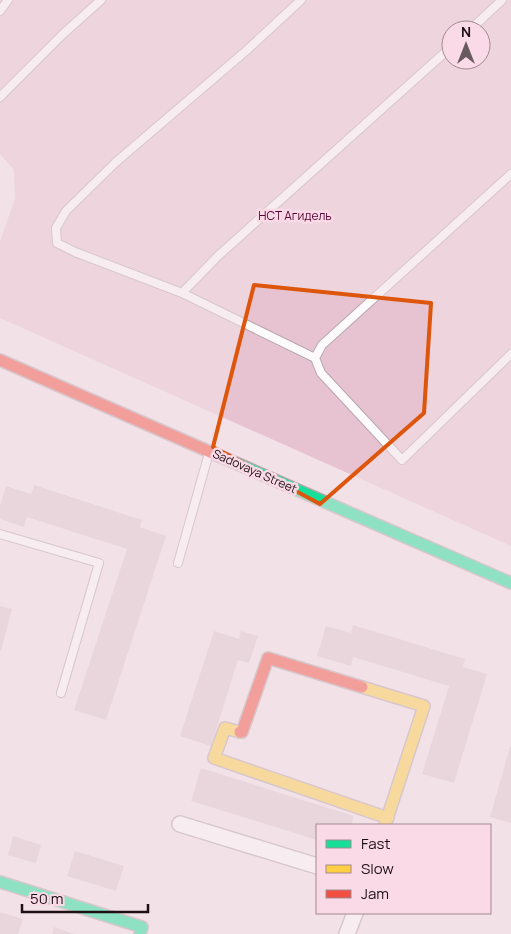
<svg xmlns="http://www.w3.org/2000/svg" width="511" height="934" font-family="Manrope,sans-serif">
	<rect width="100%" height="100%" fill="#f3e1e8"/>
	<!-- green -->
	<path fill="#e7c3d1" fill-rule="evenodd" d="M0 0H511V546L0 318V241L15 199 14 170 0 154ZM451 30H481V60H451Z"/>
	<!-- building -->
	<path fill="#dec8d0" d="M34 485 142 520 140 527 166 536 106 720 74 710 127 549 27 517 24 527 0 519V505L6 486 31 494Z
		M0 606 12 609 1 651H0Z
		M353 625 465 659 463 667 487 674 454 783 422 774 449 686 353 657 351 666 317 656 326 626 351 633Z
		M214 631 239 639 241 631 258 636 249 663 238 660 211 746 180 736Z
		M510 747H511V823L490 817Z
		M201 768 354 816 351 825H317V840L191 801Z
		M13 836 41 845 36 863 8 855Z
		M75 851 124 866 116 891 67 876Z
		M0 912 23 919 18 934H0Z
		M54 927 74 934H52Z"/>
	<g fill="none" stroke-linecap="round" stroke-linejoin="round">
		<defs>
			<path id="lane" d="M301 0 247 50 116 162 66 211 56 228 57 243 75 252 182 293 315 358
				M0 11 8 0
				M470 30 502 0
				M0 97 63 34 101 0
				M511 174 322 345 315 358 321 373 402 460 511 354
				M182 293 218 256 451 47
				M0 534 99 563 61 693
				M178 563 209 453"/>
			<path id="street" d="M180 824 317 866
				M347 934 355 913"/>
			<path id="fast" d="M217 455 511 583
				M0 882 142 927 140 934"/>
			<path id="slow" d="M362 687 424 706 385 825
				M240 732 225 728 214 758 388 818"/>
			<path id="jam" d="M0 360 217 455
				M240 732H242L268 658 362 687"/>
		</defs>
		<!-- lane casing -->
		<use href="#lane" stroke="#b6a7ad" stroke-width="10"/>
		<!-- street casing -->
		<use href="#street" stroke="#b6a7ad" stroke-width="18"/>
		<!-- fast casing -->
		<use href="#fast" stroke="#b6a7ad" stroke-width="14"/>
		<!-- slow casing -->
		<use href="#slow" stroke="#b6a7ad" stroke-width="14"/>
		<!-- jam casing -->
		<use href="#jam" stroke="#b6a7ad" stroke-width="14"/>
		<!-- lane -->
		<use href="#lane" stroke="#fdfafc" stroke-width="8"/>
		<!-- street -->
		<use href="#street" stroke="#fdfafc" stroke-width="15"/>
		<!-- fast -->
		<use href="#fast" stroke="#16e098" stroke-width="11"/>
		<!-- slow -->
		<use href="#slow" stroke="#ffcf43" stroke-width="11"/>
		<!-- jam -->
		<use href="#jam" stroke="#f24e42" stroke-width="11"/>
	</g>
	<!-- marked area -->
	<path d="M0 0H511V934H0ZM254 285 431 303 424 413 320 504 213 447Z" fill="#f3e1e8" fill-opacity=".55" fill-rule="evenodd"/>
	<path fill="none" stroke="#de550c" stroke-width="4" stroke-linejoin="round" d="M254 285 431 303 424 413 320 504 213 447Z"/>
	<g text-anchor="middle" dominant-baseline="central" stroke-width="5" stroke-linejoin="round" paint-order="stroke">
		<!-- park labels -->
		<g font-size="12" fill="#580433" stroke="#fadae6">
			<text x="295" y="215">НСТ Агидель</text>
		</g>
		<!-- street labels -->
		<g font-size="12" fill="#1d1015" stroke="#fadae6">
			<text transform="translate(255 471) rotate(24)">Sadovaya Street</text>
		</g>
	</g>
	<!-- legend -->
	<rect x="316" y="824" width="175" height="90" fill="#fadae6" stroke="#a28992"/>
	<rect x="326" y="840" width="25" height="8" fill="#16e098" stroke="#a28992"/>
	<text x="361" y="849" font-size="15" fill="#1d1015">Fast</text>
	<rect x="326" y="865" width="25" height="8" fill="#ffcf43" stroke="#a28992"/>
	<text x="361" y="874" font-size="15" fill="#1d1015">Slow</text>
	<rect x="326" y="890" width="25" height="8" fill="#f24e42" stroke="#a28992"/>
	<text x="361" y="899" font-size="15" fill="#1d1015">Jam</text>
	<!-- north arrow -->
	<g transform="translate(466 45)"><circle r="24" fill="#fadae6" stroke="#a28992"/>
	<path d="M0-4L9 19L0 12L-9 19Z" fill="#68595f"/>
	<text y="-8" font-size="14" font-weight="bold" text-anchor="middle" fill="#1d1015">N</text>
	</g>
	<!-- scale -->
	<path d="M22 904v8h126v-8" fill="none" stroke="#1d1015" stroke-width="2.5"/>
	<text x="30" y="904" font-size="15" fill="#1d1015" stroke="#fadae6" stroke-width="4" paint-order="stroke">50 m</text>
</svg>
